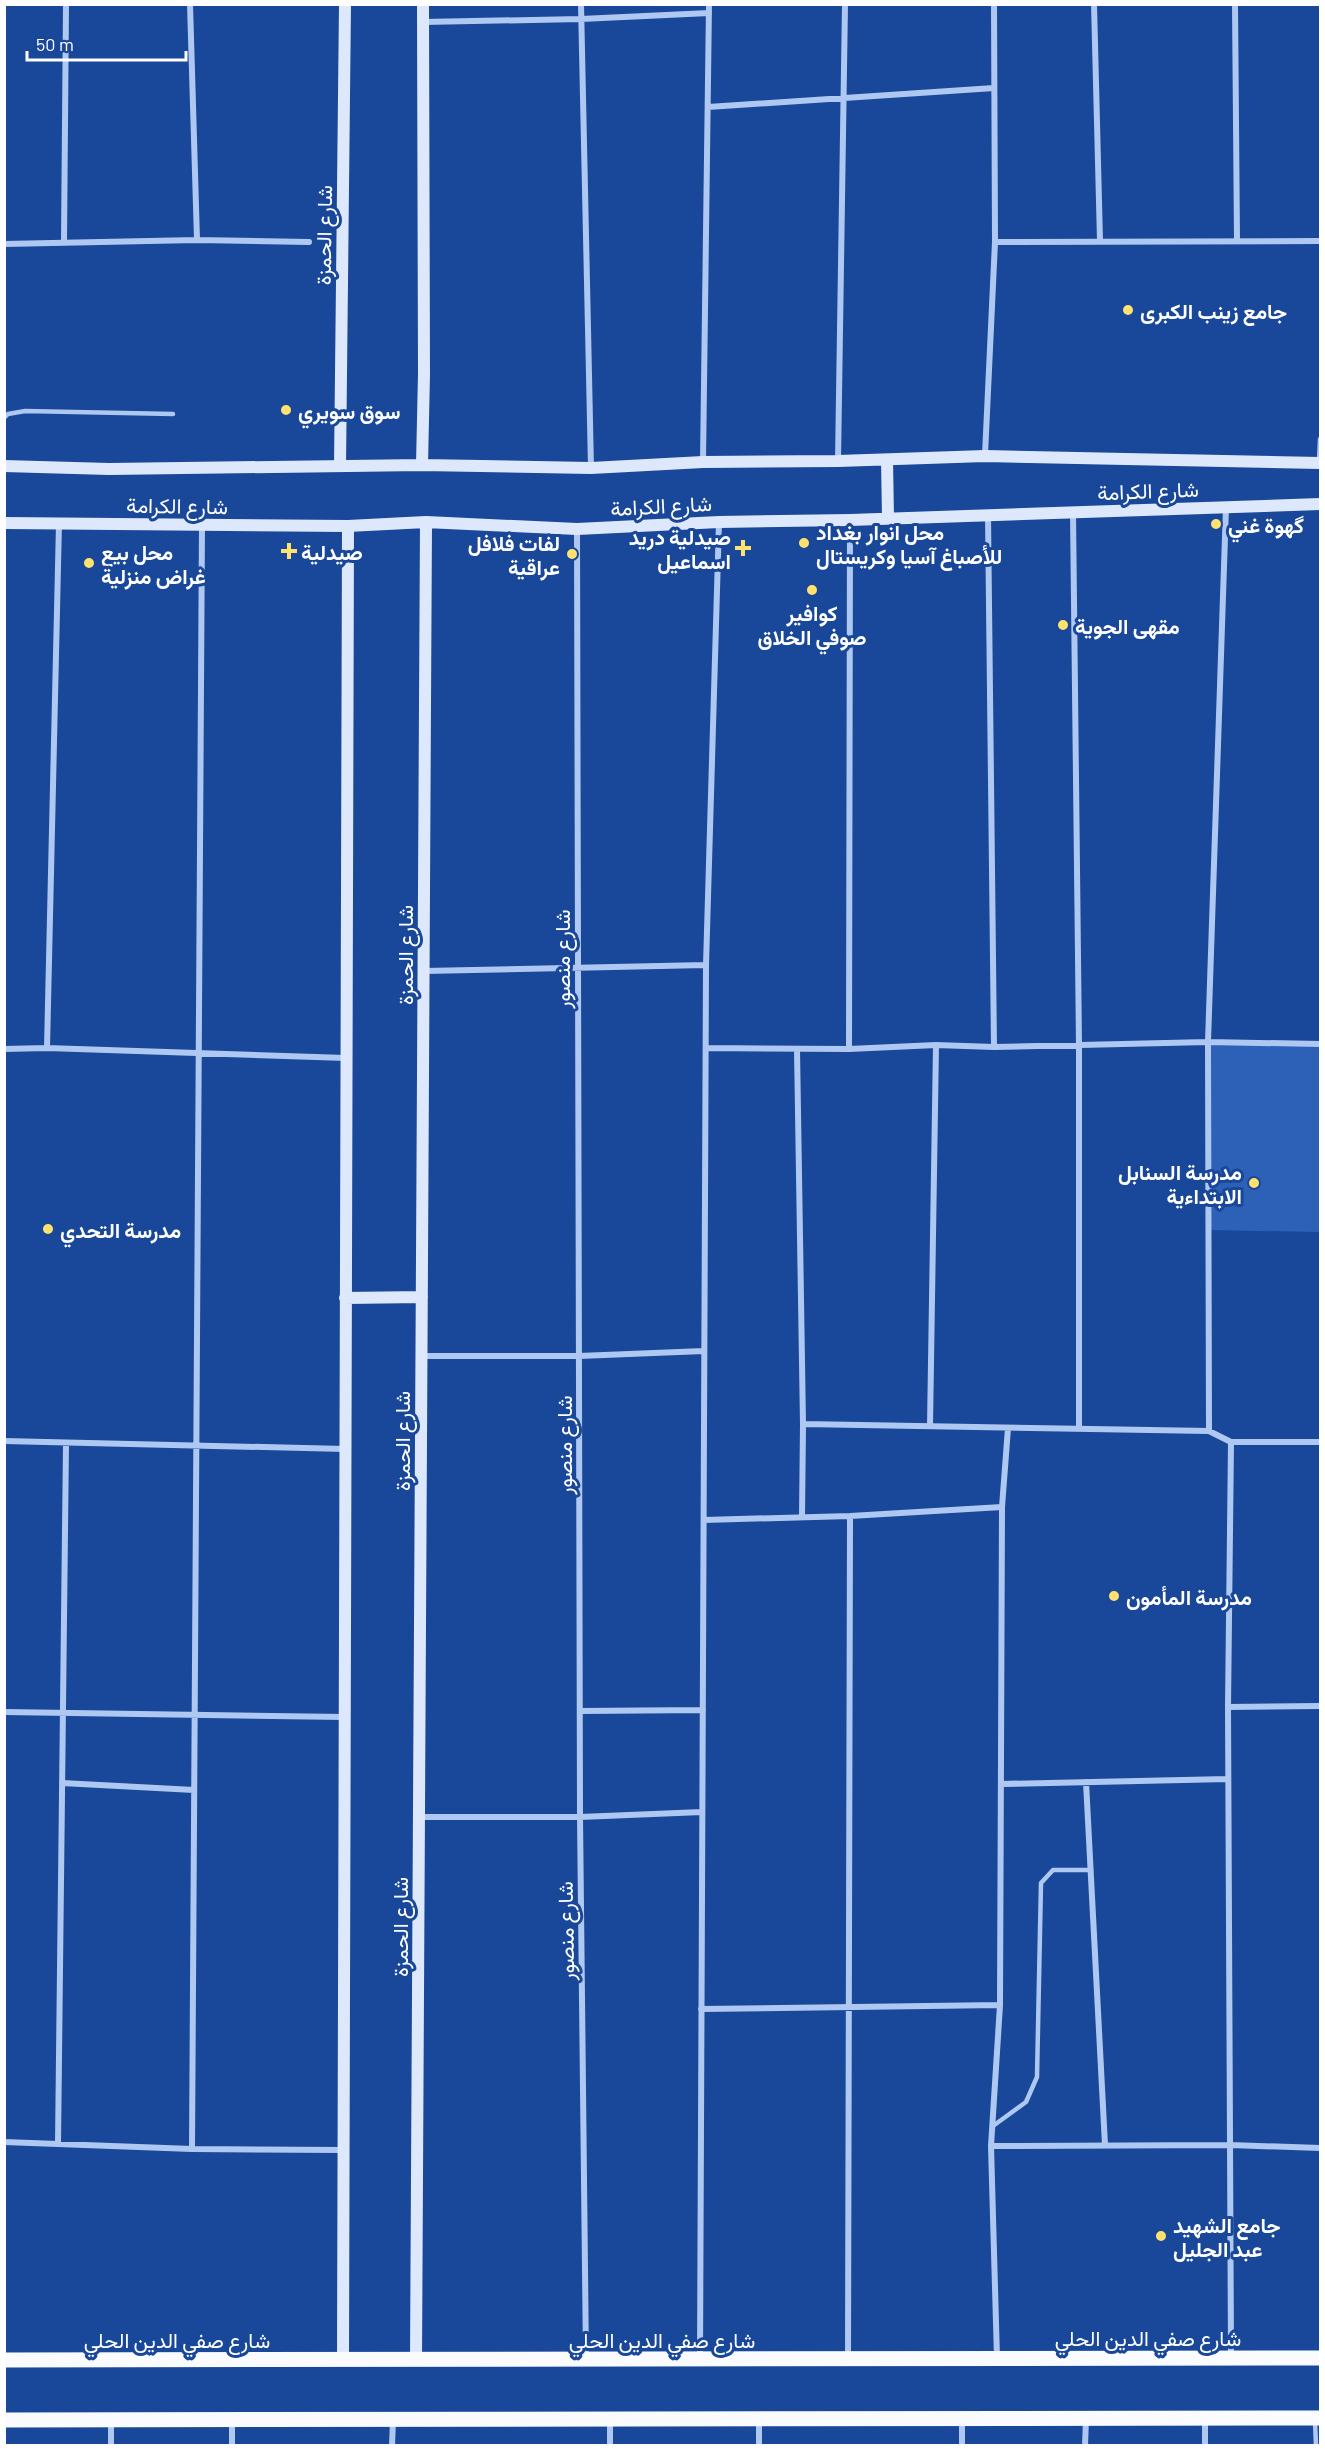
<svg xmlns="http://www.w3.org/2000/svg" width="1325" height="2450" font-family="Barlow,Vazirmatn,sans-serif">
	<rect width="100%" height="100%" fill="#19489a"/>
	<!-- green -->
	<path fill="#2d60b7" d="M1208 1042 1320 1044V1232L1209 1230Z"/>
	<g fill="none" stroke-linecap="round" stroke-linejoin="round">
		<!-- lane -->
		<path stroke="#afc8f1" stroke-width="4.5" d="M4 418 8 414 25 411 173 414
			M1319 461 1320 439
			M993 2126 1026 2102 1037 2077 1041 1883 1053 1870H1091
			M1315 2421 1316 2446"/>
		<!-- street -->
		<path stroke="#afc8f1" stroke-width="6" d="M190 4 197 240
			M581 4 591 468
			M1094 4 1100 241
			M1235 4 1237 241
			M423 22 581 19 709 13
			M708 107 994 88
			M64 242 66 4
			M995 242 1320 241
			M4 244 197 240 309 242
			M985 455 995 242 994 4
			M838 461 845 4
			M703 462 709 4
			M1073 512 1079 1046V1429
			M988 515 994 1047
			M577 529 580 1817 586 2360
			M424 971 706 965
			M47 1048 59 523
			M706 1048 849 1049 936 1045 994 1047 1208 1042 1320 1044
			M4 1049 47 1048 346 1058
			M797 1049 803 1424 802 1516
			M849 1049 850 520
			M421 1356H579L704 1351
			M803 1424 1209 1431 1231 1442H1320
			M930 1426 936 1045
			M1209 1431 1208 1042 1226 507
			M4 1441 345 1449
			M704 1520 850 1516 1002 1507
			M1228 1707 1320 1706
			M580 1711 703 1710
			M4 1712 344 1717
			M1086 1782 1105 2145
			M62 1783 194 1790
			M1001 1784 1228 1779
			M419 1817H580L702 1812
			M701 2009 1000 2005
			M4 2142 192 2149 343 2150
			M58 2144 66 1443
			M991 2146 1230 2145 1320 2148
			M192 2149 202 524
			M1231 2357 1228 1707 1231 1442
			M997 2358 991 2146 1000 2005 1002 1507 1008 1428
			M700 2359 706 965 719 522
			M848 2359 850 1516
			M962 2420V2446
			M232 2421V2446
			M111 2446V2421
			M392 2446 393 2420
			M610 2446V2420
			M759 2446V2420
			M1085 2446 1086 2419
			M1205 2446V2419"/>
		<!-- secondary -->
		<path stroke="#dee8fc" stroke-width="12" d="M887 460 888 518
			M422 465 424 374 423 4
			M4 466 109 469 422 465 591 468 703 462 838 461 985 456 1320 463
			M340 466 345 4
			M4 523 348 526 426 522 577 529 719 522 850 520 1320 504
			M345 1298 422 1297
			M343 2360 348 526
			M416 2360 426 522"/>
		<!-- primary -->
		<path stroke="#f9fbff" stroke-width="15" d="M4 2360 1320 2358
			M4 2420 1320 2418"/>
	</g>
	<!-- markers -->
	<g fill="#ffe16f" stroke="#19489a" stroke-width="2">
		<circle cx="1128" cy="310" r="6"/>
		<circle cx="286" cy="410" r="6"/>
		<circle cx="1216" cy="524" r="6"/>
		<circle cx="804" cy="543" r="6"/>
		<path d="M740 539h6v6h6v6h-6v6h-6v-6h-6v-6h6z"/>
		<path d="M286 542h6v6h6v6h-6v6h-6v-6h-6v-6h6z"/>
		<circle cx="572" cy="554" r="6"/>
		<circle cx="89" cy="563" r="6"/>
		<circle cx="812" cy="590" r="6"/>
		<circle cx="1063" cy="625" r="6"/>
		<circle cx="1254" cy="1183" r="6"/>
		<circle cx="48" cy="1229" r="6"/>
		<circle cx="1114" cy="1596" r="6"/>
		<circle cx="1161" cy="2236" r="6"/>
	</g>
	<g text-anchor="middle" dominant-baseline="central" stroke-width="6" stroke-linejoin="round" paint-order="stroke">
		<!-- street labels -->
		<g font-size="21" fill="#fff" stroke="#19489a">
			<text transform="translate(323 235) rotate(-89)">شارع الحمزة</text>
			<text transform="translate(1148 490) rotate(-2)">شارع الكرامة</text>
			<text transform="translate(177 505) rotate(1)">شارع الكرامة</text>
			<text transform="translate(661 505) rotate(-3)">شارع الكرامة</text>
			<text transform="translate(404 955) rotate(-90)">شارع الحمزة</text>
			<text transform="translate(561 959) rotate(-90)">شارع منصور</text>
			<text transform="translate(401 1441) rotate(-90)">شارع الحمزة</text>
			<text transform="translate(563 1445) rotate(-90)">شارع منصور</text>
			<text transform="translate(399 1927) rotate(-90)">شارع الحمزة</text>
			<text transform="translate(565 1931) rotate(-91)">شارع منصور</text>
			<text x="1148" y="2337">شارع صفي الدين الحلي</text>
			<text x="177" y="2339">شارع صفي الدين الحلي</text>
			<text x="662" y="2339">شارع صفي الدين الحلي</text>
		</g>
		<!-- poi labels -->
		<g font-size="21" font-weight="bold" fill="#fff" stroke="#19489a" text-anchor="start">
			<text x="1140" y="310">جامع زينب الكبرى</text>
			<text x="298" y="410">سوق سويري</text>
			<text x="1228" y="524">گهوة غني</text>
			<text x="816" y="531">محل انوار بغداد<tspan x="816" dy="24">للأصباغ آسيا وكريستال</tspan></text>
			<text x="731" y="536" text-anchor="end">صيدلية دريد<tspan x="731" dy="24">اسماعيل</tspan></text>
			<text x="560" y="542" text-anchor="end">لفات فلافل<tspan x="560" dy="24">عراقية</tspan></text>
			<text x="101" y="551">محل بيع<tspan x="101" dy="24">غراض منزلية</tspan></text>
			<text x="301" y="551">صيدلية</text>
			<text x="812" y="612" text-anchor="middle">كوافير<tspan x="812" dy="24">صوفي الخلاق</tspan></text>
			<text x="1075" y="625">مقهى الجوية</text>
			<text x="1242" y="1171" text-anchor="end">مدرسة السنابل<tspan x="1242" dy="24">الابتداءية</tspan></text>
			<text x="60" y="1229">مدرسة التحدي</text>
			<text x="1126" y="1596">مدرسة المأمون</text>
			<text x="1173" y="2224">جامع الشهيد<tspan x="1173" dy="24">عبد الجليل</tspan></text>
		</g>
	</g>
	<!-- border -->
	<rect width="1325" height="2450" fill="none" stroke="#ffffff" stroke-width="12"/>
	<!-- scale -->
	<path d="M27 51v9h159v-9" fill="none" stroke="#ffffff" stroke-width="3"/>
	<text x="36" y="51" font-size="18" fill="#ffffff" stroke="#19489a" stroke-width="4.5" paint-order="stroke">50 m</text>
</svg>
